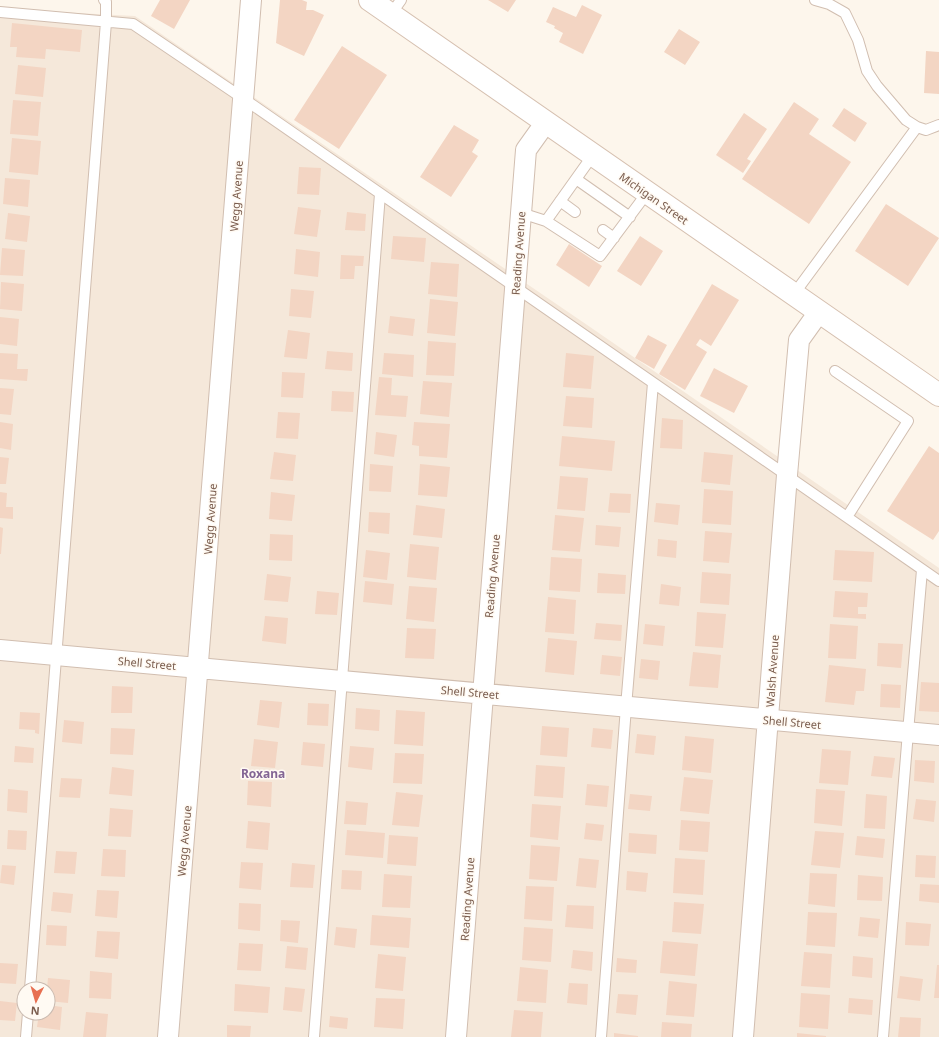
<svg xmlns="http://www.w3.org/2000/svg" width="939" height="1037" font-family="'Noto Sans',sans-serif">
	<rect width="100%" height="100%" fill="#fdf6ec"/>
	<!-- residential -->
	<path fill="#f5e8da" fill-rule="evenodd" d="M0 9 135 16 593 329 939 568V1037H0ZM24 989H48V1013H24Z"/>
	<!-- building -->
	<path fill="#f3d5c3" d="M160 0H190L174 29 151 16Z
		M280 0H302L307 2 306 10H313L324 15 304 56 276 43Z
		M488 0H516L508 12Z
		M582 5 602 15 583 54 559 42 563 33 554 28 555 26 546 22 553 7 576 17Z
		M12 23 82 30 80 52 46 49 45 59 16 57 17 47H10Z
		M679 29 700 42 685 65 664 52Z
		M342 46 387 75 339 149 294 120Z
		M926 51 939 52V94L924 93Z
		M18 65 46 68 43 97 15 94Z
		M13 100 41 102 38 136 10 134Z
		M794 102 819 119 809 134 851 162 809 224 742 179Z
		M844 108 867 123 855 142 832 126Z
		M744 113 767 129 747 159 751 161 743 173 716 155Z
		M454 125 479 140 472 152 478 156 451 197 420 177Z
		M12 138 41 141 38 175 9 172Z
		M299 167 321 168 319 195 297 194Z
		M5 178 30 180 28 207 3 204Z
		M886 204 939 238 908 286 855 251Z
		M298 207 321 210 317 237 294 234Z
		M347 212 366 214 365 231 345 230Z
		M8 213 30 216 27 242 5 239Z
		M393 236 426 238 424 262 391 259Z
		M640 236 663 251 641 286 617 271Z
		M569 244 602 266 589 287 556 265Z
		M2 248 25 250 23 276 0 275Z
		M296 249 320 252 318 277 294 274Z
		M341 255 364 256 363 266H355L354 279H340Z
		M431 262 459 264 457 297 428 294Z
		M1 282 24 284 22 311 0 309Z
		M712 284 739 300 711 346 700 339 696 345 707 352 685 390 659 374Z
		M291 289 314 291 311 318 289 316Z
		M430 299 458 302 455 336 427 333Z
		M390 316 415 319 413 336 388 333Z
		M0 317 19 319 17 346 0 344Z
		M288 330 310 333 307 359 284 357Z
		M648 335 667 345 654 369 635 358Z
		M428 341 456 343 454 376 426 375Z
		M327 351 353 353 352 371 325 369Z
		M0 353 18 354 17 369H28L27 381 0 379Z
		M384 353 414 355 413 377 382 374Z
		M566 353 594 356 591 389 563 387Z
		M714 368 748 386 734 413 700 396Z
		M282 372 305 373 303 398 281 397Z
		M379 377 392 378 391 395 408 396 406 417 375 415Z
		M423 381 452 383 449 417 420 414Z
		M0 388 14 389 11 415 0 414Z
		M332 391 354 392 353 412 331 411Z
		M566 396 594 398 592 428 563 426Z
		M278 412 300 413 298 439 276 438Z
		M662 418 683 420 682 449 660 448Z
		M0 422 13 424 11 450 0 448Z
		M414 422 450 424 447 458 419 456V446L412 445Z
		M376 432 397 435 394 457 374 454Z
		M562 436 615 441 612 471 559 466Z
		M929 446 939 453V531L933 540 887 511Z
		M274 452 296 455 293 481 270 479Z
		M704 452 733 455 730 485 701 482Z
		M0 457 9 458 6 484H0Z
		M370 464 393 466 391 492 369 491Z
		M420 464 450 467 447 497 418 495Z
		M560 476 588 478 585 511 557 509Z
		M704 489 733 491 731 525 702 523Z
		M0 492 7 493 6 507H13V519L0 518Z
		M271 492 295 495 292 521 269 519Z
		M610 493 631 494 630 513 608 512Z
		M656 503 680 505 678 525 654 522Z
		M416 505 445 509 442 538 413 535Z
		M369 512 390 513 389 534 368 532Z
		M555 515 584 518 580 552 552 550Z
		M596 525 621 527 619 547 595 545Z
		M0 527 3 528 1 554H0Z
		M705 531 732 533 729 563 703 561Z
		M270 534 293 535 292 561 269 560Z
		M658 539 677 541 676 558 657 556Z
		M410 544 439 547 436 580 407 577Z
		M366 550 390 553 387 580 363 577Z
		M835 550 874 552 872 582 833 580Z
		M551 557 582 559 580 592 549 590Z
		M702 572 731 574 729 605 700 603Z
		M598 573 626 575 625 594 597 593Z
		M267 574 291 577 288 602 264 600Z
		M365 581 394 584 392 605 363 602Z
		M661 584 681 587 679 606 659 604Z
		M409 586 437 588 434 622 406 619Z
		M317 591 339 593 337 615 315 614Z
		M835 591 868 593 867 607H858V614H866V619L833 617Z
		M548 597 576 600 574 634 545 632Z
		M697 612 726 614 723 648 695 646Z
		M265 616 288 618 286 644 262 641Z
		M596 623 622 625 621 641 594 639Z
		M645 624 665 626 663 646 643 644Z
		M830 624 858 626 856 659 828 658Z
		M407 628 436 629 434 659 405 658Z
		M548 638 577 641 574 675 545 672Z
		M878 643 903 644 901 668 877 666Z
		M693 652 721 655 718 688 689 686Z
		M602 655 622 657 620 676 600 674Z
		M641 659 660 661 658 680 639 678Z
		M829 665 866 669 864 691H856L854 705 825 702Z
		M921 682 939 683V712L919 711Z
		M881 684 901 685 900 708 880 707Z
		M112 686 133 687 132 713H111Z
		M260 700 282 702 279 728 257 725Z
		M308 703 329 704 328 726 307 725Z
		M356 708 380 710 379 731 355 729Z
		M396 710 425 712 423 746 394 744Z
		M20 712 40 713 39 734 35 733V730L19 729Z
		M64 720 84 722 82 744 62 742Z
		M542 726 569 728 567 757 540 755Z
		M111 728 135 729 133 755 110 754Z
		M593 728 613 730 611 749 591 747Z
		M637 734 656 736 654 755 635 753Z
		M685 736 714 739 711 773 682 770Z
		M254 739 278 742 275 768 251 766Z
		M303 742 325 744 323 767 301 765Z
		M15 746 34 748 33 763 14 762Z
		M350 746 374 748 372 770 348 767Z
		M822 749 851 751 848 785 819 783Z
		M395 753 424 754 422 784 393 783Z
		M874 756 895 758 892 778 871 776Z
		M915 760 935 761 934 783 914 781Z
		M536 765 565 767 563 798 534 796Z
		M112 767 134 770 132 796 109 794Z
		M684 777 713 780 709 814 680 811Z
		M61 778 82 779 80 798 59 797Z
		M248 781 272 782 271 807 247 805Z
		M587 784 609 786 607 807 585 805Z
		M8 789 28 791 27 813 7 811Z
		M816 789 845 791 842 826 814 823Z
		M396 792 423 795 419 827 392 825Z
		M630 794 652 796 650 811 628 809Z
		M866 794 887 796 885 829 864 828Z
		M916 799 936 801 934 822 913 819Z
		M346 801 368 803 366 825 344 824Z
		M532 804 561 806 558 840 530 837Z
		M110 808 133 810 131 837 108 836Z
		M681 820 710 822 708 852 679 850Z
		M248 821 270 823 268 850 246 848Z
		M586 823 604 825 602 841 584 839Z
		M8 830 27 831 26 850 7 849Z
		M347 830 385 833 383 858 345 855Z
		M815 831 844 833 840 868 811 865Z
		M629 833 657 835 656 854 628 852Z
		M389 835 418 837 416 866 387 864Z
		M857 836 885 839 883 858 855 855Z
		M531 845 560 847 557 881 529 879Z
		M103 849 126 850 125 877 101 876Z
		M56 851 77 852 75 874 54 873Z
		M916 855 936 856 935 878 915 877Z
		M579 858 599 860 596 888 576 886Z
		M675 858 705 860 703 895 673 893Z
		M241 862 263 863 261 890 239 888Z
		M292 863 315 865 313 888 290 887Z
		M2 865 16 866 14 885 0 883Z
		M342 870 362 871 361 890 341 889Z
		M627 871 648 873 646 892 626 890Z
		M810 873 837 874 835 907 808 904Z
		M384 874 412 876 410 908 382 907Z
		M858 875 883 877 882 901 857 900Z
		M920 884 939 885V903L919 901Z
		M526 886 554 887 552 921 524 919Z
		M97 890 119 891 117 918 95 916Z
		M53 892 73 894 71 913 51 911Z
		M674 902 704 904 701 934 672 932Z
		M239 903 261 904 260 931 238 929Z
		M567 905 594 906 593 929 565 927Z
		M808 912 837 913 835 947 806 945Z
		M372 915 411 918 409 948 370 945Z
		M860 917 880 919 878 938 858 936Z
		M281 920 300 921 298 943 280 941Z
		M906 922 931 924 929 946 905 945Z
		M47 925 67 926 66 946 46 945Z
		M336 927 357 929 355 948 334 945Z
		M524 927 553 929 551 962 522 960Z
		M97 931 120 932 118 959 95 957Z
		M663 941 698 944 695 976 660 973Z
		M239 943 263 944 261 971 237 970Z
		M287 946 308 948 306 970 285 968Z
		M573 950 593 952 592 971 571 968Z
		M804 952 832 954 830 988 801 986Z
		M378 954 406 957 403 991 375 988Z
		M853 956 873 958 872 978 852 976Z
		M617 958 637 960 636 973 616 972Z
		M0 963 18 964 16 984 0 983Z
		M937 965H939V998H934Z
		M520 967 548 970 546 1003 517 1001Z
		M90 971 112 973 111 999 89 998Z
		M900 976 923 979 920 1001 897 998Z
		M48 978 70 980 68 1003 48 1001V989H47Z
		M669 981 697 984 694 1017 666 1015Z
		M569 983 588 984 587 1005 567 1003Z
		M235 984 270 987 268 1013 234 1011Z
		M285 987 305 989 302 1012 283 1010Z
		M801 993 830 995 828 1029 799 1027Z
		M618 994 638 995 636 1015 616 1013Z
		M376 998 405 999 403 1029 374 1027Z
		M849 998 873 1000 872 1015 848 1013Z
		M0 1001 17 1003 15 1021 0 1020Z
		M48 1005 62 1007 60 1030 37 1027 39 1013H48Z
		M514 1010 543 1012 541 1037H511Z
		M86 1012 108 1014 106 1037H83Z
		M330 1016 348 1018 347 1029 329 1027Z
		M900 1017 921 1018 920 1037H898Z
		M662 1022 692 1024 691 1037H661Z
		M227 1025 251 1026 250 1037H227Z
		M614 1033 638 1036V1037H614Z
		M797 1033 826 1036V1037H797Z"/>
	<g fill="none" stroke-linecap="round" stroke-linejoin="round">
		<defs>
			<path id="lane" d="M815 0 829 4 845 13 858 40 867 71 877 86 906 120 917 127 926 130 939 125
				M0 12 133 24 244 99 939 581
				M391 14 401 0
				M593 155 546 221 600 256 647 193
				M576 179 630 217
				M560 201 575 212
				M521 213 546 221
				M603 230 614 238
				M794 294 917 127
				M835 371 908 421 847 517
				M30 989 106 22V2L104 0
				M26 1037 28 1013
				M314 1037 380 194
				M601 1037 626 707 653 383
				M883 1037 908 732 922 570"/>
			<path id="street" d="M0 650 939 735
				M168 1037 251 0
				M456 1037 526 150 546 122
				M743 1037 787 475 799 340 819 312"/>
			<path id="secondary" d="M370 0 939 395"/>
		</defs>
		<!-- lane casing -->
		<use href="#lane" stroke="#d1beb0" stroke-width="12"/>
		<!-- street casing -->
		<use href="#street" stroke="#d1beb0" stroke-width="22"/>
		<!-- secondary casing -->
		<use href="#secondary" stroke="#d6c0b0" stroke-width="24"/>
		<!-- lane -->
		<use href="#lane" stroke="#fff" stroke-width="10"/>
		<!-- street -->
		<use href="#street" stroke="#fff" stroke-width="20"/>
		<!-- secondary -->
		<use href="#secondary" stroke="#fff" stroke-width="22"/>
	</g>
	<g text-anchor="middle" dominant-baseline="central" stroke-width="3" stroke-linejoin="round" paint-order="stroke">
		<!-- street labels -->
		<g font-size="11" fill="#7a5c4d" stroke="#fffaf3">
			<text transform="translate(236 196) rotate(-86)">Wegg Avenue</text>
			<text transform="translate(654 198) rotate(35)">Michigan Street</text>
			<text transform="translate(518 253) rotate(-86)">Reading Avenue</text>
			<text transform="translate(210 519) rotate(-86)">Wegg Avenue</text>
			<text transform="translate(492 576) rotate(-85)">Reading Avenue</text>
			<text transform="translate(147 663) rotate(5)">Shell Street</text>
			<text transform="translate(772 671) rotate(-86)">Walsh Avenue</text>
			<text transform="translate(470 692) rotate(5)">Shell Street</text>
			<text transform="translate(792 722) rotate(5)">Shell Street</text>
			<text transform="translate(184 841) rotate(-85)">Wegg Avenue</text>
			<text transform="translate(467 899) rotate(-86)">Reading Avenue</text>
		</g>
		<!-- neighbourhood labels -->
		<g font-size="12" font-weight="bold" fill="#846695" stroke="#fffaf3">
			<text x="263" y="773">Roxana</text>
		</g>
	</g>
	<!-- north arrow -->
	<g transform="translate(36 1001) rotate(185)"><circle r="19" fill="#fffaf3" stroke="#cabbb1"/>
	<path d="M0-3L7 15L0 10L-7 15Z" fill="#e76f51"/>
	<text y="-6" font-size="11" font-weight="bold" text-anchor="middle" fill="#7a5c4d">N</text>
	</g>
</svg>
